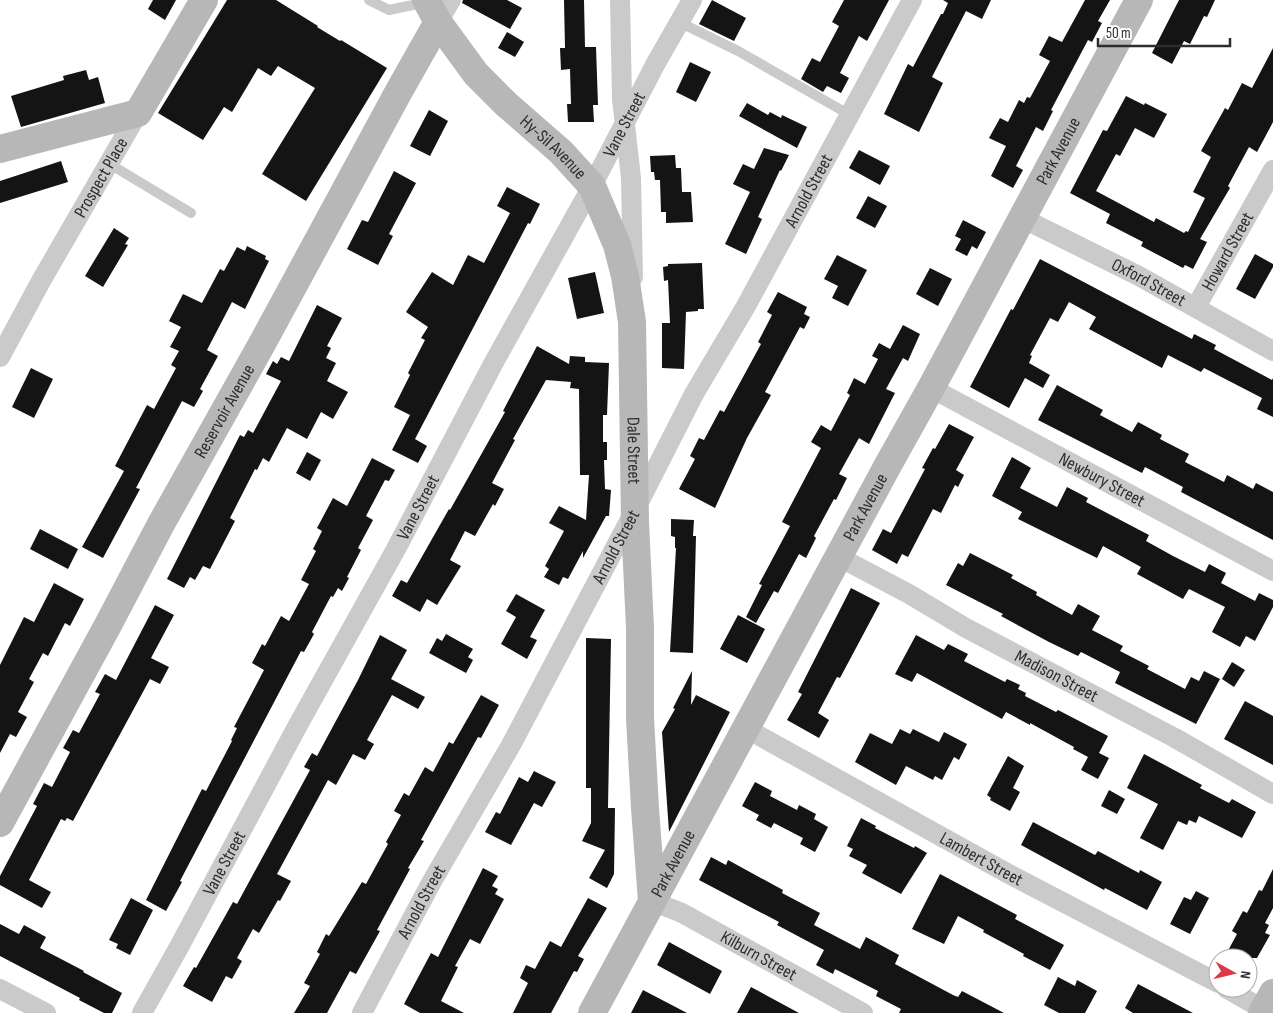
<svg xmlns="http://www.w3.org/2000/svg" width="1273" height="1013" font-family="'Sofia Sans Condensed',sans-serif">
	<rect width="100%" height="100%" fill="#fff"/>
	<!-- building -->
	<path fill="#141414" d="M153 0H176L165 20 148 9Z
		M227 0H276L318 26 317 27 340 41 341 40 387 68 306 201 262 174 315 88 278 66 271 76 258 68 232 112 224 107 203 140 158 113Z
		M463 0H507L522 8 510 29 462 3Z
		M564 0H584L585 47H596L598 105H593L594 122H568L567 104H571L570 69 561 70 560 48H565Z
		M712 0 746 18 734 41 699 24Z
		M844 0H889L867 41 859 36 840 73 849 78 841 93 827 86 823 92 801 79 812 58 820 62 839 26 832 22Z
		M943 0H991L982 19 966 11 932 77 943 83 919 132 884 114 908 64 913 67 941 14H943L948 3Z
		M1085 0H1110L1098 21 1102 23 1092 42 1088 40 1051 110 1053 111 1043 131 1036 127 1016 166 1023 170 1013 188 991 176 1006 146 989 138 1000 118 1008 122 1019 100 1024 103 1027 97 1030 98 1050 61 1039 55 1049 36 1062 42Z
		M1179 0H1215L1207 17 1204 16 1190 44 1184 41 1172 64 1152 53Z
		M507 32 524 42 515 57 498 48Z
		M1273 48V122L1257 152 1249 147 1228 186 1230 188 1200 239 1207 242 1193 269 1185 265 1183 268 1141 246 1143 242 1106 223 1110 214 1070 193 1103 130 1107 131 1126 96 1144 105 1145 103 1167 114 1154 138 1135 128 1120 156 1116 154 1096 191 1154 222 1156 218 1184 233 1186 231 1188 232 1205 198 1193 192 1211 157 1201 151 1225 108 1228 110 1242 83 1252 88Z
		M690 62 711 72 696 102 676 92Z
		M86 70 89 80 98 77 105 103 21 127 11 96 64 80 63 76Z
		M747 103 768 115 770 112 781 118 782 115 807 127 797 148 739 116Z
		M429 110 448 121 430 156 410 146Z
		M764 148 789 155 781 171 780 170 758 217 762 219 746 254 725 244 750 192 733 184 743 164 754 169Z
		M859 150 890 166 880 185 849 168Z
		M675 155 676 168H681L682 192H691L693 222 666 223V212H661L660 180H655L654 172H651L650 156Z
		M61 161 68 182 0 203V181Z
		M394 171 416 183 389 234 393 236 378 265 347 249 362 220 368 222Z
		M507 187 540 204 530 224 528 223 415 439 427 446 418 463 392 450 410 415 394 407 410 375 408 373 425 340 421 338 428 327 406 312 432 272 453 285 468 255 484 263 510 213 497 206Z
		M868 196 887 206 875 228 856 218Z
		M963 220 986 232 977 249 972 246 967 256 955 250 961 239 955 236Z
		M114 228 129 238 125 244 128 245 103 287 85 276Z
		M247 246 266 256 265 259 269 261 245 309 232 302 207 350 218 356 200 389 203 391 194 407 182 401 136 488 140 489 103 558 82 547 124 471 115 466 147 405 154 409 176 368 171 365 179 351 170 347 181 327 169 321 183 294 202 303 220 269 224 271 237 247 245 251Z
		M1255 254 1273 264V267L1255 299 1236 289Z
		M837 255 867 270 848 306 832 298 838 286 824 279Z
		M1040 259 1192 339 1194 334 1216 345 1214 349 1272 380 1273 378V417L1257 409 1262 398 1204 368 1201 372 1168 355 1162 368 1089 329 1096 317 1069 302 1058 322 1050 318 1030 355 1032 356 1029 363 1050 375 1043 388 1025 378 1009 408 970 387 1011 309 1013 310Z
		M702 263 704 309H698V311L686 312 684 369 662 368V323H670L668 280 664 281 663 267 668 266V264Z
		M930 268 952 279 938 306 916 294Z
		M595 272 604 313 577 319 568 278Z
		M778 292 807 307 804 314 810 317 804 329 800 327 765 392 771 395 747 438 715 508 679 489 695 459 690 456 699 438 704 440 720 410 724 412 761 344 758 342 772 315 767 312Z
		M317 305 342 318 327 346 331 348 326 358 336 363 327 381 348 392 333 419 321 412 307 439 287 428 269 462 263 458 257 470 255 469 230 518 235 521 210 569 203 566 195 580 190 577 184 588 167 579 240 435 244 437 248 430 253 433 281 381 266 374 273 361 277 364 281 357 289 361Z
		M903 325 920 334 908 361 903 358 886 389 895 393 869 444 859 438 839 474 847 478 836 500 834 499 814 536 816 538 806 558 799 554 778 593 774 591 756 623 746 617 762 585 759 584 790 526 782 522 821 448 811 442 821 425 831 431 850 395 847 393 854 378 865 384 878 359 872 356 879 343 890 349Z
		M537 346 569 364 570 356 585 357V362L609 363 607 415H603V442H607V460H604L605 489 611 490 609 516H606L583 558V551L568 579 563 577 559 585 544 577 549 569 545 566 564 531 549 523 559 506 586 520 589 475H580L579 389 570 388 571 382 546 380 513 439 515 440 492 483 504 489 495 506 493 504 475 536 465 531 450 560 461 566 437 605 427 599 420 612 392 596 401 580 407 583 449 509 450 510 505 412 503 411Z
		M31 368 53 379 34 418 12 407Z
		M1057 385 1103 410 1100 415 1132 432 1138 422 1162 435 1160 439 1189 454 1185 462 1224 482 1227 475 1253 489 1256 483 1273 492V540L1181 492 1183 487 1145 467 1142 473 1038 420Z
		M949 424 974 437 956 470 964 475 958 487 955 485 941 513 933 509 908 557 902 554 897 564 872 550 883 529 891 533 925 469 922 468 933 448 935 449Z
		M307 452 321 460 310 481 296 473Z
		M1012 457 1031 468 1020 488 1057 507 1067 487 1088 498 1086 502 1149 535 1146 541 1173 556 1205 572 1209 564 1226 573 1221 583 1255 601 1259 593 1273 600V607L1255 641 1246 636 1240 647 1212 632 1225 607 1189 589 1183 599 1137 574 1141 567 1103 546 1097 558 1018 519 1022 512 992 496Z
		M372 458 395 470 389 481 385 480 366 516 373 520 358 548 361 550 347 577 349 578 342 591 338 588 333 597 331 596 312 632 314 634 304 652 301 651 180 881 182 882 166 911 146 900 202 789 206 791 232 741 231 740 237 728 234 727 264 670 252 663 262 644 265 646 281 616 289 621 309 584 301 580 316 551 313 549 322 531 317 528 333 498 347 506Z
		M671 519 694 520 693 536H696L693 653 670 652 676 548H675V537L671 536Z
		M40 529 78 549 68 569 30 549Z
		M970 553 1013 575 1011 578 1037 592 1036 595 1072 615 1078 604 1100 616 1092 630 1123 646 1120 651 1149 666 1147 669 1185 689 1191 677 1199 681 1204 671 1220 679 1196 724 1115 683 1120 672 1081 652 1078 656 1049 642 1001 616 1003 614 946 585 958 563 963 566Z
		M54 583 84 599 70 626 65 623 48 656 43 653 29 679 34 682 18 712 27 717 16 737 10 734 0 753V665L24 617 34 622Z
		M851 588 880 603 840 678 837 677 818 713 829 720 819 738 787 720 802 694 798 692Z
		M516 594 545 610 530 637 537 640 527 659 501 644 516 617 506 611Z
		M155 605 174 615 151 658 169 667 160 684 150 679 73 821 67 818 65 821 61 819 29 880 51 892 42 908 0 885V876L37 806 33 804 44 783 52 787 70 752 63 748 73 730 79 733 100 694 95 692 105 674 116 680Z
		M738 615 765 629 747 663 720 649Z
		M446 634 473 649 468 657 473 660 466 673 429 653 437 638 442 641Z
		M380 635 407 650 391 679 425 697 418 709 392 695 367 740 374 744 365 760 353 754 336 785 328 780 277 874 291 881 280 901 278 900 259 933 253 929 237 958 242 961 232 979 226 976 212 1002 183 986 194 967 196 968 233 902 237 904 310 770 304 767 312 753 317 756 358 680Z
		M916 635 944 650 948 644 968 654 964 661 1005 682 1007 679 1020 685 1018 689 1026 693 1025 696 1056 712 1058 710 1108 736 1099 753 1109 758 1098 779 1081 770 1088 757 1073 749 1074 747 1030 723V725L1006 712 1002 719 917 673 912 682 895 674Z
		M586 638 611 639 608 808H615L614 874 607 888 589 878 605 850 582 841 591 823V788H586Z
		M1232 662 1245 670 1234 687 1222 679Z
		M692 671 691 705 696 695 730 712 669 832 662 732 675 709 673 708Z
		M481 695 499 705 481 738 478 737 421 840 424 841 408 868 410 869 377 930 380 931 356 974 350 971 327 1013H294L310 986 304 983 320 954 317 952 326 934 329 936 362 882 366 884 388 844 386 842 401 815 394 811 404 793 409 796 425 767 433 772 449 742 453 744Z
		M1245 701 1273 716V765L1224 739Z
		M900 729 910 734 913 729 939 742 944 732 967 744 959 760 954 757 942 780 935 776 933 780 906 766 896 785 855 762 870 733 892 744Z
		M1144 754 1202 785 1200 788 1229 803 1232 799 1256 812 1242 838 1199 816 1196 823 1189 820 1187 825 1178 821 1163 850 1140 838 1158 804 1127 788Z
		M1008 756 1024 766 1013 788 1020 792 1010 811 990 800 991 798 987 795Z
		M534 771 556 782 542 807 534 803 511 845 485 832 496 812 500 814 519 777 528 782Z
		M755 782 772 791 770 796 797 810 799 805 816 814 814 819 828 827 815 852 800 844 803 838 774 823 771 828 756 820 759 815 742 806Z
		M1109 790 1125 799 1117 814 1101 806Z
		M861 818 876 826 875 828 914 848 915 846 927 853 901 894 862 873 867 865 849 856 853 849 847 846Z
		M1033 822 1095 855 1098 851 1139 873 1140 870 1162 882 1147 910 1105 888 1104 890 1021 845Z
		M711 857 726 865 728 860 783 890 782 893 820 913 814 925 860 949 866 937 899 955 895 964 953 995 958 997 962 991 1004 1013H899L901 1009 876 996 878 991 835 969 833 974 816 965 824 950 777 925 779 922 699 880Z
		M483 868 498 876 492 886 498 889 495 894 504 899 480 944 470 939 455 966 458 967 441 1001 464 1013H420L404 1004 431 953 438 957Z
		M1273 869V908L1265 923 1269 925 1265 933 1270 935 1257 958H1224L1237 934 1232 931 1243 911 1247 913 1259 890 1262 891Z
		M940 874 1017 915 1015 919 1064 945 1050 970 1023 956 1024 954 983 932 984 930 958 916 944 944 912 929Z
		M1196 891 1209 898 1190 934 1170 924 1184 897 1191 900Z
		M131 898 153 910 130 955 116 948 118 944 109 940Z
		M588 898 607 908 578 956 584 959 577 972 574 971 551 1013H513L528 983 520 978 526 965 535 969 550 941 561 947Z
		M0 924 19 934 24 925 46 937 40 948 84 971 83 972 122 993 112 1013H104L79 1000 80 998 0 956Z
		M669 942 722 971 710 994 657 965Z
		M1058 977 1075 986 1077 980 1097 991 1085 1013H1059L1044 1005Z
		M1138 984 1193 1013H1133L1125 1008Z
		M751 987 799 1013H737Z
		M643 990 687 1013H631Z"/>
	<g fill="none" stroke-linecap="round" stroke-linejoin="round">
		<!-- lane -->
		<path stroke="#cacaca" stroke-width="10" d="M369 0 389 10 427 2
			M679 22 738 51 850 115
			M108 163 191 213"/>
		<!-- street -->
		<g stroke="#cacaca" stroke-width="20">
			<path d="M620 0 622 99 631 178 633 277"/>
			<path d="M438 22 451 0"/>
			<path id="s1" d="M1022 218 1137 275 1273 351"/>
			<path id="s2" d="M1196 307 1273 170"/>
			<path id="s3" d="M0 357 41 281 138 113"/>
			<path id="s4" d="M931 388 1273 571"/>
			<path id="s5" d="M839 557 909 594 966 628 1175 738 1273 794"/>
			<path id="s6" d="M747 729 1007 873 1218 983"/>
			<path id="s7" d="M652 901 682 913 863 1013"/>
			<path d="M1226 988 1264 1010"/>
			<path d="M0 989 46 1013"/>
			<path id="s8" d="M142 1013 179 947 298 725 396 549 493 364 592 186 656 63 692 0"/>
			<path id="s9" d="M362 1013 431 883 511 745 635 510 694 394 746 306 912 0"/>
		</g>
		<!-- secondary -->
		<g stroke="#b7b7b7" stroke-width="28">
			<path id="s10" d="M426 0 438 22 476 74 506 104 561 152 592 186 617 245 625 276 632 322 635 522 640 628V718L645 808 652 901"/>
			<path d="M0 149 138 113 204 0"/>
			<path id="s11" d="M0 823 108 625 161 524 263 342 399 91 438 22"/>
			<path id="s12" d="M592 1013 888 465 931 388 1139 0"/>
			<path d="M1262 1013 1273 993"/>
		</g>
	</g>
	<g text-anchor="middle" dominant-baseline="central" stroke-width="5" stroke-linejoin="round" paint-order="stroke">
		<!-- street labels -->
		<g font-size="18" fill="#2d2d2d" stroke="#fff">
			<text stroke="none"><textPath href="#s8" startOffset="1011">Vane Street</textPath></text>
			<text stroke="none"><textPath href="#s10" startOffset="196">Hy-Sil Avenue</textPath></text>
			<text stroke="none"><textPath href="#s12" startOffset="980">Park Avenue</textPath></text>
			<text stroke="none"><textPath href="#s3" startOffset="206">Prospect Place</textPath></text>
			<text stroke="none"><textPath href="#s9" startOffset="936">Arnold Street</textPath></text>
			<text stroke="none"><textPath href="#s2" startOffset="64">Howard Street</textPath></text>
			<text stroke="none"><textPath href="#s1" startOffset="142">Oxford Street</textPath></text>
			<text stroke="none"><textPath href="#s11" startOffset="469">Reservoir Avenue</textPath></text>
			<text stroke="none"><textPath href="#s10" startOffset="522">Dale Street</textPath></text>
			<text stroke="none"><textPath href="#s4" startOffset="194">Newbury Street</textPath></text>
			<text stroke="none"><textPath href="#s8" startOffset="576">Vane Street</textPath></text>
			<text stroke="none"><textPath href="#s12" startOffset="575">Park Avenue</textPath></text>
			<text stroke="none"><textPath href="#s9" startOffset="531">Arnold Street</textPath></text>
			<text stroke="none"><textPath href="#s5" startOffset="248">Madison Street</textPath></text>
			<text stroke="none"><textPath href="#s6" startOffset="268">Lambert Street</textPath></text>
			<text stroke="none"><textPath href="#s8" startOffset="171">Vane Street</textPath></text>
			<text stroke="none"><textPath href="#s12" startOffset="170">Park Avenue</textPath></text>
			<text stroke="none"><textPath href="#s9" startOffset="126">Arnold Street</textPath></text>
			<text stroke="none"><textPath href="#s7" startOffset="120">Kilburn Street</textPath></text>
		</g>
	</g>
	<!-- north arrow -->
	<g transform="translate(1233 973) rotate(98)"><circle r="24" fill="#ffffff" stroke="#ababab"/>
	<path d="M0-4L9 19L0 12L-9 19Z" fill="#db3946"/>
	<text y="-8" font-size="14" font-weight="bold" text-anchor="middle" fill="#2d2d2d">N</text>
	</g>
	<!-- scale -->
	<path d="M1098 38v8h132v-8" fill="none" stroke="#2d2d2d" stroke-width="2.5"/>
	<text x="1106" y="38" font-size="15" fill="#2d2d2d" stroke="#ffffff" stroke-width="4" paint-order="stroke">50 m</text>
</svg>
